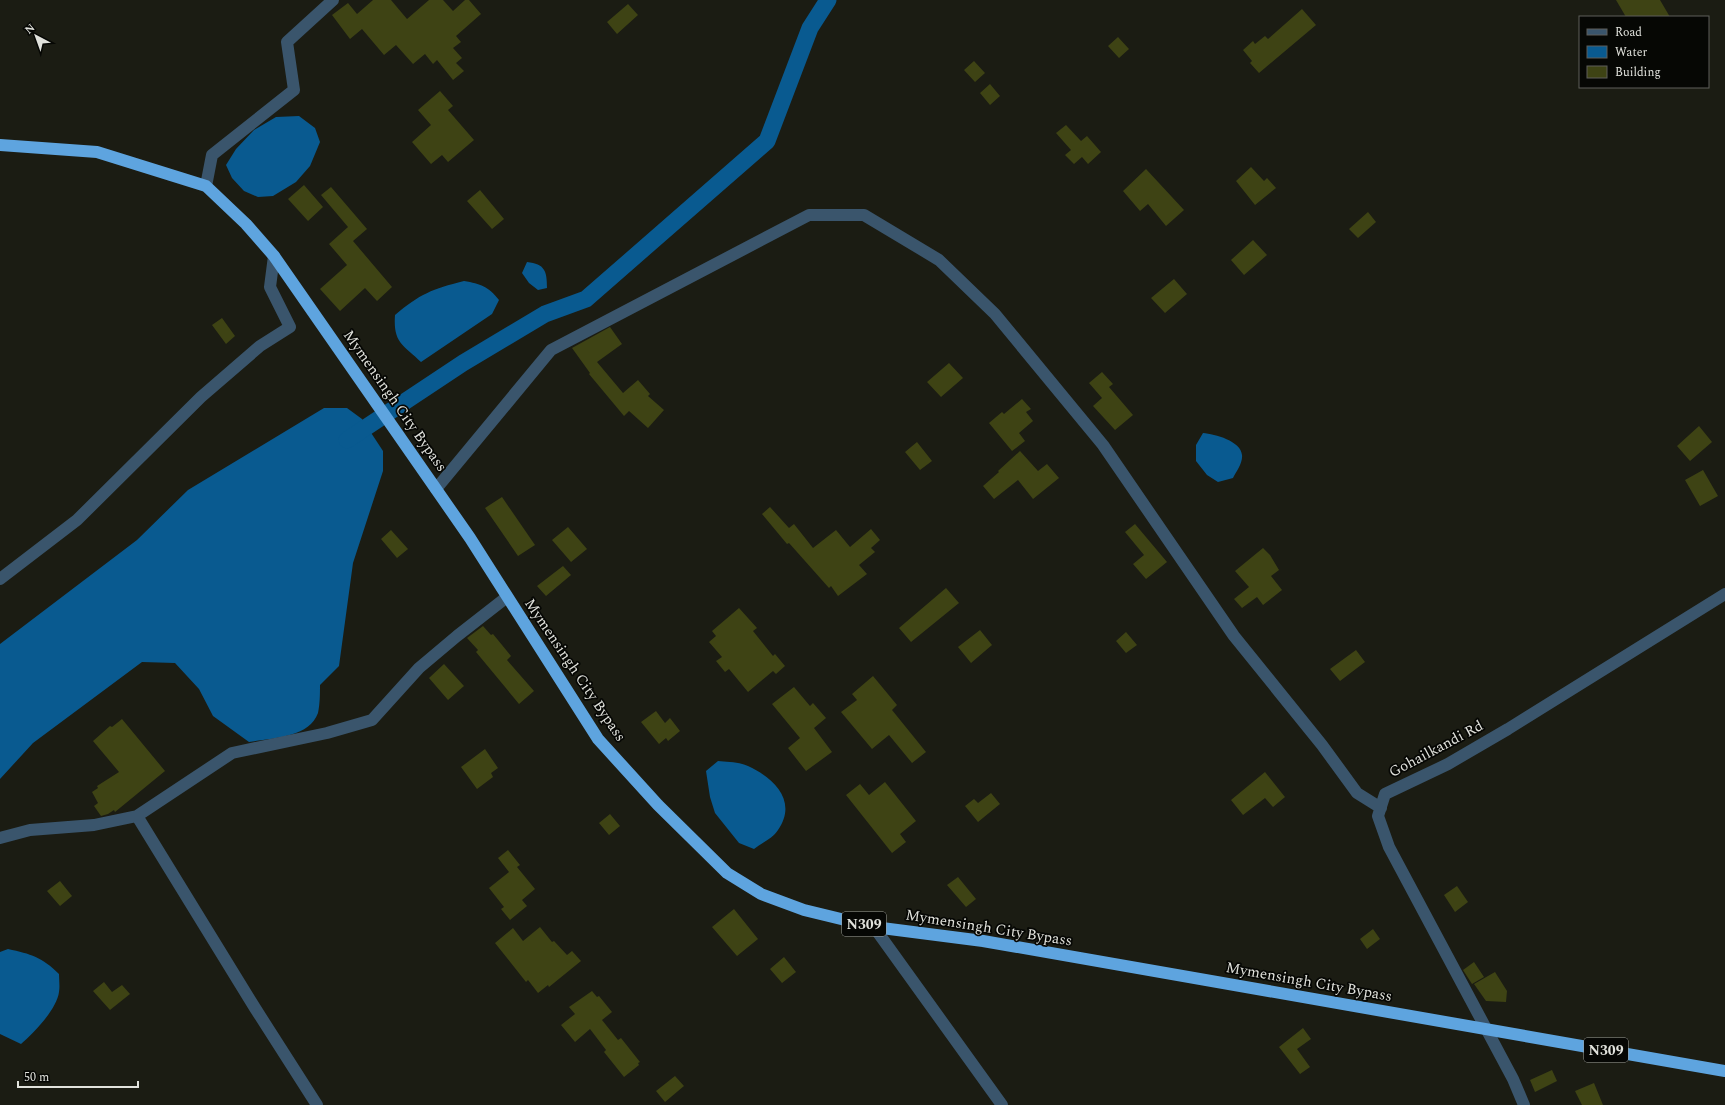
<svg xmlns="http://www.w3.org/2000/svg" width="1725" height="1105" font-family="Spectral,serif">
	<rect width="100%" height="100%" fill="#1b1c13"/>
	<!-- water -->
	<path fill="#095a90" d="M299 116 315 128 320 142 310 166 296 182 273 196 258 197 244 191 232 178 226 165 236 149 254 130 276 117Z
		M527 262C545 264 547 271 547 288L538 290 529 283 522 273Z
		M464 281C481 284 488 286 499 300L492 314 421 362C403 345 393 343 395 315 420 294 432 289 464 281Z
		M324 408H347L362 419 383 451V471L353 563 339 666 320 685C320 693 320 704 318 713 309 738 272 738 249 742L213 716 199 689 175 663 142 662 33 743 0 779V644L137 540 188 490Z
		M1203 433C1215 434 1241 441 1242 455 1243 463 1236 472 1233 478L1218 482 1207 475 1196 461V445Z
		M718 761C727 762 740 762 748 766 774 778 798 801 778 830 773 838 762 843 754 849L739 843 715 813 710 797 706 771Z
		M8 949C31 954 42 957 59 974 59 980 60 986 59 992 57 1009 33 1034 21 1044L0 1034V952Z"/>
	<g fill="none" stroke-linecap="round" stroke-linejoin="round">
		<!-- canal -->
		<path stroke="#095a90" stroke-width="17" d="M347 440 463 363 545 314 586 299 767 141 810 28 828 0"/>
	</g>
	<!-- building -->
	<path fill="#3e4314" d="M373 0H391L407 19 429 0H443L453 11 465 0H469L481 14 456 36 461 42 453 48 462 58 456 63 464 71 453 80 437 60 433 64 425 54 413 64 396 45 384 55 362 29 350 39 332 15 348 3 357 14Z
		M1616 0H1660L1670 17H1626Z
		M628 4 638 15 617 34 607 22Z
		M1302 9 1316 25 1259 73 1250 63 1252 61 1243 50 1253 41 1255 44 1265 36 1268 39Z
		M1118 37 1129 49 1119 58 1108 46Z
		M974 61 985 73 975 82 964 70Z
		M990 84 1000 96 990 105 980 93Z
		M440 91 453 106 448 110 474 140 448 162 442 155 431 164 412 142 431 125 418 110Z
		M1066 125 1081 141 1087 136 1101 152 1088 164 1082 157 1074 164 1065 155 1071 150 1056 133Z
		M1251 167 1264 181 1267 178 1276 188 1255 205 1236 181Z
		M1146 169 1184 210 1166 226 1148 204 1140 211 1123 191Z
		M304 185 323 207 308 221 288 199Z
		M331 187 367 229 353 241 392 287 377 301 365 288 340 311 320 289 347 265 329 244 348 227 321 195Z
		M480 190 504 219 492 229 467 201Z
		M1368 212 1376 222 1358 238 1349 229Z
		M1253 240 1267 255 1244 275 1231 260Z
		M1174 279 1187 294 1165 313 1151 298Z
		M222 318 235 336 226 344 212 325Z
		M610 327 622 344 597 362 623 393 638 380 650 394 648 396 664 410 648 428 629 411 624 416 589 374 590 373 572 348Z
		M949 363 963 378 941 397 927 382Z
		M1102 372 1113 384 1109 387 1133 415 1115 430 1093 406 1102 398 1089 383Z
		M1022 399 1031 409 1026 412 1033 421 1019 433 1025 441 1012 451 989 423 1002 412 1004 414Z
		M1699 426 1712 442 1690 461 1677 446Z
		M917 442 932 461 920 470 905 452Z
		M1020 451 1038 471 1047 464 1059 478 1033 499 1018 480 994 499 983 486 999 472 998 471Z
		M1703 470 1718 496 1700 506 1685 480Z
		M502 497 535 545 518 556 485 508Z
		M770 507 789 528 794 524 813 548 836 530 850 547 871 529 880 540 871 548 875 552 859 565 867 574 838 596 831 586 829 588 789 543 787 544 762 514Z
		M1135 524 1167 562 1146 579 1133 564 1144 555 1125 532Z
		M568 527 587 549 571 562 552 540Z
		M391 530 408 549 397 558 381 539Z
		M1263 548 1270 555 1279 570 1271 576 1282 590 1263 605 1257 597 1242 608 1234 599 1249 587 1235 571Z
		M563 566 571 575 546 596 537 586Z
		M946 588 959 603 911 642 899 628Z
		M739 608 757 628 753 631 773 656 775 654 785 666 776 674 773 671 748 692 729 669 725 672 716 661 722 657 709 642 716 636 712 631Z
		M483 626 491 635 493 634 511 656 507 660 534 691 519 704 476 652 478 650 467 638Z
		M980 630 992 645 971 663 958 647Z
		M1126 632 1137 645 1126 653 1116 641Z
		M1356 650 1365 662 1340 681 1330 669Z
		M444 664 464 686 448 700 429 678Z
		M873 676 897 705 892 710 926 752 912 763 889 735 872 749 841 712 857 700 852 694Z
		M794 687 810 706 813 703 826 718 814 728 832 752 806 771 788 748 800 738 772 704Z
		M656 711 665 723 670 718 680 731 668 741 666 738 659 744 641 722Z
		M122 719 165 771 115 812 114 810 108 814 101 816 94 806 98 803 92 792 98 788 97 786 119 772 93 741 110 726 112 727Z
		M485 749 498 768 491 773 493 777 477 789 461 767Z
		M1265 772 1285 797 1273 807 1265 798 1243 815 1231 800Z
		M885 782 916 821 900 834 906 842 892 853 846 795 860 784 869 795Z
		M991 793 1000 804 978 822 965 806 974 799 978 803Z
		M610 814 620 826 609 835 599 823Z
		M508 850 520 865 517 867 535 889 522 900 527 906 510 920 501 909 504 907 489 888 509 872 498 858Z
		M958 877 976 899 966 907 947 885Z
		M60 881 72 896 60 906 47 891Z
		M1457 886 1468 902 1455 912 1444 895Z
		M734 909 758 939 737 956 712 927Z
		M540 927 552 942 554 941 567 955 572 951 581 961 549 987 548 985 538 993 528 980 526 982 495 943 513 928 523 941Z
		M1373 929 1380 939 1367 949 1360 939Z
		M784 957 796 972 782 983 770 969Z
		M1474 962 1484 977 1472 984 1463 970Z
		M1495 972 1507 991 1506 1002 1486 1001 1474 984Z
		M104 982 112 992 122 985 130 994 110 1010 93 991Z
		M592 991 597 997 599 996 612 1012 602 1020 618 1040 621 1038 640 1062 638 1063 639 1065 624 1077 604 1052 606 1050 590 1029 575 1042 561 1025 575 1014 569 1007Z
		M1303 1028 1311 1039 1297 1049 1310 1067 1300 1074 1279 1047Z
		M1552 1070 1557 1081 1535 1092 1530 1080Z
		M675 1076 684 1086 665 1102 656 1091Z
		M1594 1083 1603 1105H1582L1575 1091Z"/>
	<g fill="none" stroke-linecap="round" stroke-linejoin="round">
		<!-- minor -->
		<path stroke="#3a556c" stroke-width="12" d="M206 186 212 155 294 90 287 42 333 0
			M436 489 551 350 809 215H864L939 260 995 314 1103 445 1234 636 1322 745 1357 793 1381 808
			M0 579 77 520 201 397 260 346 290 327 270 287 274 256
			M137 816 255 1008 317 1105
			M0 838 30 830 94 825 137 816 232 753 327 733 372 720 419 668 457 636 507 597
			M874 927 1002 1105
			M1524 1105 1513 1079 1389 847 1378 816 1385 794 1448 764 1508 729 1725 594"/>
		<!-- highway -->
		<path stroke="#5ea4df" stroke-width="12" d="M0 145 97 152 206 186 246 224 274 256 470 538 598 739 658 805 727 873 761 894 804 910 874 927 983 941 1725 1071"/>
	</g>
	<g text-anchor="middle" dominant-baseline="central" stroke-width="3.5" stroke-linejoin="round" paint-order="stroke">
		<!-- shield labels -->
		<g fill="#060704" stroke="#9fa09b" stroke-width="1">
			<rect x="842" y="912" width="44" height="24" rx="3"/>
			<rect x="1584" y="1038" width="44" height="24" rx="3"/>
		</g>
		<g font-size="14" font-weight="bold" fill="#e1e2dc">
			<text x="864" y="924">N309</text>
			<text x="1606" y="1050">N309</text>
		</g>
		<!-- street labels -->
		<g font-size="15" fill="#e1e2dc" stroke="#060704">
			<text transform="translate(395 401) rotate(55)">Mymensingh City Bypass</text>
			<text transform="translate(575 670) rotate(56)">Mymensingh City Bypass</text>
			<text transform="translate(1436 749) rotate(-28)">Gohailkandi Rd</text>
			<text transform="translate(989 928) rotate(9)">Mymensingh City Bypass</text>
			<text transform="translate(1309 982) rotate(10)">Mymensingh City Bypass</text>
		</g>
	</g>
	<!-- legend -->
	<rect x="1579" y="16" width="130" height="72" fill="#060704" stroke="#5e5f5a"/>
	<rect x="1587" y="29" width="20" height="6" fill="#3a556c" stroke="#5e5f5a"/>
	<text x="1615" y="36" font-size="12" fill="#e1e2dc">Road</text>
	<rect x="1587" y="46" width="20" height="12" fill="#095a90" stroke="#5e5f5a"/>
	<text x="1615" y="56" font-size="12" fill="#e1e2dc">Water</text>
	<rect x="1587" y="66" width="20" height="12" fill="#3e4314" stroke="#5e5f5a"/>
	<text x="1615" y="76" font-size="12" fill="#e1e2dc">Building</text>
	<!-- north arrow -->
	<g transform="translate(36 36) rotate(319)" stroke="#060704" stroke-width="3" paint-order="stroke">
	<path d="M0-3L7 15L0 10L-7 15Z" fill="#e1e2dc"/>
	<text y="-6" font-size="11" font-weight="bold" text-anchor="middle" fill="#e1e2dc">N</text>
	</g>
	<!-- scale -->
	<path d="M18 1081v6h120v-6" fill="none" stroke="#e1e2dc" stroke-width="2"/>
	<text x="24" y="1081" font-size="12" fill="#e1e2dc" stroke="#060704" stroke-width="3" paint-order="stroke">50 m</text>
</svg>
